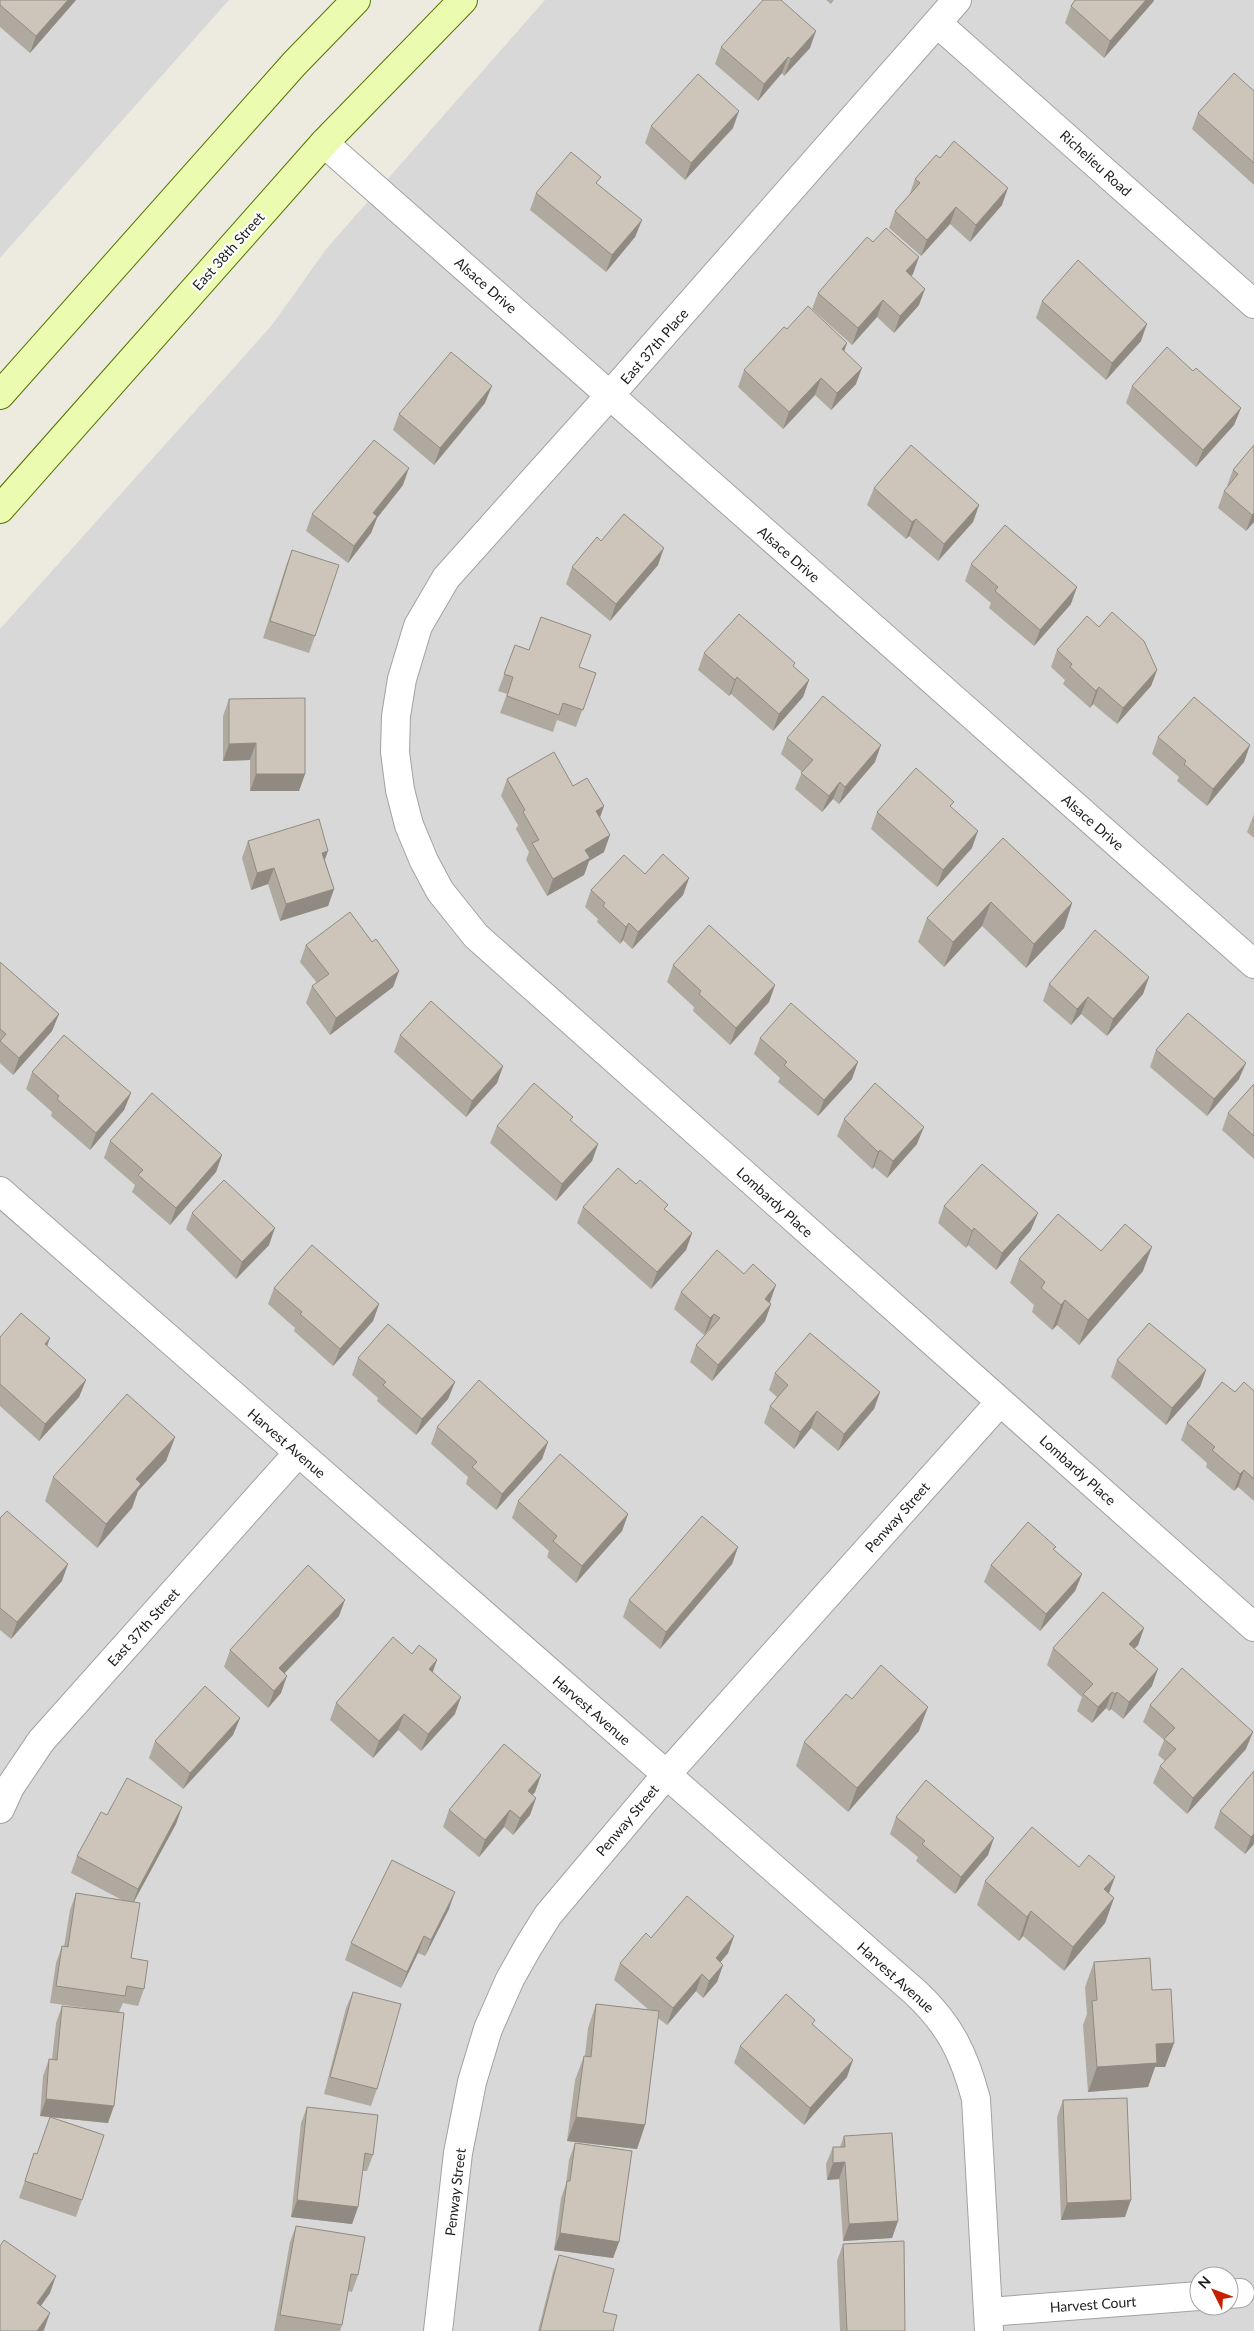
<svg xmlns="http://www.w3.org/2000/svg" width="1254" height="2331" font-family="Lato,sans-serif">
	<rect width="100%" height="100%" fill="#edebe0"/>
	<!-- residential -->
	<path fill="#d9d8d8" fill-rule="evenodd" d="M0 0H229L0 258Z
		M545 0H1254V2331H0V629L272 325 327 248ZM1199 2276H1229V2306H1199Z"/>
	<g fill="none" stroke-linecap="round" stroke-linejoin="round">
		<defs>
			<path id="street" d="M957 0 610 395 446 578 418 626 402 679 396 716 395 752 400 790 409 825 424 861 440 891 476 936 1254 1627
				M937 23 1254 304
				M324 143 1254 964
				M0 1191 916 1993C950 2025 964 2054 976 2099L989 2331
				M0 1809 10 1787 41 1741 298 1453
				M1229 2294 1240 2293
				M988 2312 1199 2296
				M438 2331 458 2153 472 2082 488 2029 510 1979 528 1947 548 1915 666 1775 1000 1402"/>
			<path id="secondary" d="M0 395 294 64 356 0
				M0 509 324 143 463 0"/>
		</defs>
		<!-- street casing -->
		<use href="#street" stroke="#a2a2a2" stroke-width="30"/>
		<!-- secondary casing -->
		<use href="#secondary" stroke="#547301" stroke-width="30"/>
		<!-- street -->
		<use href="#street" stroke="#fff" stroke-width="28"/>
		<!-- secondary -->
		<use href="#secondary" stroke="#ebfbaf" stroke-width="28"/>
	</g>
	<!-- wall -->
	<path fill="#b0a99f" d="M0 0H76L30 53 0 27Z
		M826 0H834L831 4Z
		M1075 0H1154L1153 2 1104 58 1065 23 1071 6Z
		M721 47 810 48 784 76 782 73 758 101 715 64Z
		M1254 91V185L1192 129 1198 113Z
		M651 126 733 128 685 180 645 143Z
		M940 158 1002 205 970 242 950 224 921 256 889 228 895 211 909 196 915 179Z
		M536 193 642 220 635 237 606 272 530 210Z
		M873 242 913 274 911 276 919 305 894 333 877 317 852 345 812 309 818 293Z
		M1042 301 1141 341 1106 380 1036 318Z
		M787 329 847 343 844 351 856 384 831 410 815 395 783 429 738 387 744 370Z
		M1193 371 1241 408 1234 425 1196 467 1126 403 1132 386Z
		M485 403 434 465 393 430 399 414Z
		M1254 445V522L1246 531 1218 508 1224 491 1227 487V486L1233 470Z
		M403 485 377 518 371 533 348 563 306 531 312 514Z
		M874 488 979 505 973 522 938 561 909 536 906 539 867 505Z
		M601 541 658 565 610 621 566 584 572 567Z
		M292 550 315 636 309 653 263 638 286 566Z
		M971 564 1071 604 1034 646 989 608 991 603 965 581Z
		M1099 627 1157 670 1151 686 1117 724 1093 704 1090 708 1063 684 1065 680 1051 667 1057 650Z
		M515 645 596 673 576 727 557 720 553 732 500 713 507 694 498 691Z
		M704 653 795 663 793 666 809 680 803 697 773 731 731 694 729 696 698 670Z
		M229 699 305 774 299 791H250V760L223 761V716Z
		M1158 737 1250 745 1244 762 1207 806 1177 781 1179 777 1152 754Z
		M787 738 875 762 839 804 833 799 822 812 795 789 802 772 781 754Z
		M507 779 573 786 604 806 600 817 604 852 589 861 584 875 547 896 526 860 529 852 516 829 518 825 501 796Z
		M877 812 972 848 937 887 871 829Z
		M1254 814V838L1247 832Z
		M1003 838 1072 903 1064 928 1026 968 982 926 944 967 918 942 927 918Z
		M248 841 325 860 334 889 328 906 280 921 268 884 251 890 242 858Z
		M645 874 689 878 683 895 632 949 623 940 620 944 597 922 598 919 585 907 591 890Z
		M372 942 399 971 393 987 330 1035 306 1003 312 986 317 983 300 962 306 945Z
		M0 962 59 1014 52 1031 13 1075 0 1063Z
		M673 965 775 985 769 1002 730 1045 693 1011 694 1007 667 982Z
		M1149 977 1143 994 1107 1036 1081 1014 1071 1025 1043 1001 1049 984Z
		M400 1035 503 1066 497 1083 466 1117 394 1052Z
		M760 1038 852 1079 818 1116 778 1082 780 1078 754 1054Z
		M1156 1050 1239 1079 1207 1116 1150 1067Z
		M32 1072 131 1093 124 1110 90 1150 51 1116 52 1112 26 1089Z
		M1254 1084V1159L1222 1130 1228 1113Z
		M844 1119 917 1144 887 1178 874 1167 872 1169 837 1136Z
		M497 1126 598 1144 592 1161 556 1201 490 1143Z
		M110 1141 222 1155 216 1172 170 1225 132 1192 135 1185 104 1158Z
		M944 1206 1031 1230 996 1270 968 1245 966 1248 938 1223Z
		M583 1207 666 1210 692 1233 686 1250 651 1289 577 1223Z
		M192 1213 269 1245 236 1279 186 1229Z
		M1101 1251 1143 1271 1079 1345 1057 1325 1052 1330 1032 1312 1034 1305 1010 1283 1019 1259Z
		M274 1288 379 1304 373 1321 333 1366 294 1331 295 1328 268 1304Z
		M681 1292 770 1302V1303L771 1304 765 1321 712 1381 690 1362 696 1345 709 1331 708 1330 704 1335 674 1309Z
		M0 1337 86 1380 79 1397 39 1441 0 1406Z
		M358 1358 455 1382 448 1399 416 1435 377 1401 378 1398 352 1375Z
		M1117 1360 1206 1370 1200 1387 1166 1425 1111 1377Z
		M775 1373 880 1392 874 1409 838 1451 811 1428 794 1449 764 1423 770 1406 777 1397 769 1390Z
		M1254 1391V1501L1238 1487 1234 1491 1206 1467 1207 1463 1181 1440 1187 1423 1235 1392Z
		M437 1427 548 1442 542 1459 496 1510 466 1484 468 1477 431 1444Z
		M175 1437 166 1461 138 1491 132 1508 97 1548 45 1501 53 1477Z
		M518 1501 628 1514 622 1531 576 1583 547 1557 549 1551 512 1518Z
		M0 1518 62 1581 11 1639 0 1630Z
		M738 1547 732 1564 660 1649 623 1617 629 1600Z
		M1054 1550 1082 1574 1075 1591 1040 1631 984 1582 991 1565Z
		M339 1616 285 1673 281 1693 268 1708 224 1667 230 1650Z
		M1144 1628 1138 1645 1134 1648 1152 1686 1123 1719 1111 1709 1109 1711 1106 1708 1092 1723 1077 1711 1082 1697 1047 1665 1053 1648Z
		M412 1654 437 1660 432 1672 455 1714 421 1751 398 1730 373 1758 330 1720 336 1703Z
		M852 1699 919 1731 848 1812 796 1766 804 1742Z
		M1150 1705 1246 1749 1187 1814 1153 1783 1160 1766 1165 1761 1158 1755 1164 1740 1143 1722Z
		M240 1718 233 1735 183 1789 149 1758 155 1741Z
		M1254 1771V1844L1245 1854 1214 1828 1220 1811Z
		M541 1775 535 1792 532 1795 536 1798 530 1815 513 1835 504 1827 479 1857 443 1827 449 1810Z
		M182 1807 176 1824 134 1902 131 1958 144 1989 138 2006 123 2003 119 2012 108 2123 40 2116 43 2076 49 2059H52L56 2023 62 2006 100 2010 50 2003 56 1963 62 1946 64 1947 70 1910 76 1893 122 1900 71 1873 77 1856 107 1815Z
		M896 1817 988 1855 955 1894 916 1861 918 1857 890 1834Z
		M985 1881 1109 1893 1114 1898 1105 1923 1064 1971 1023 1936 1019 1941 977 1905Z
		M449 1909 425 1956 418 1953 401 1988 345 1960 351 1943Z
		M734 1936 728 1953 720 1962 723 1965 717 1982 703 1998 696 1991 667 2025 658 2018 645 2125 637 2149 567 2141 575 2080 584 2056H585L588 2028 596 2004 649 2010 614 1980 620 1963 651 1938Z
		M1094 1962 1174 2043 1165 2067H1155L1148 2087 1088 2092 1083 2025 1087 2014 1085 1987Z
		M353 1992 377 2089 371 2106 324 2094 346 2008Z
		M813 2025 847 2077 804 2125 734 2063 740 2046Z
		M1063 2100 1125 2217 1061 2220 1057 2117Z
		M307 2107 373 2155 367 2171H362L358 2207 352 2224 291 2217 301 2123Z
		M844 2136 898 2221 892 2238 843 2241 839 2179 827 2180 826 2164 833 2147H840Z
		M575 2143 619 2242 613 2258 554 2250 561 2198 566 2184 569 2160Z
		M34 2153 37 2154 82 2200 76 2217 19 2198Z
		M296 2226 358 2275 352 2292 348 2291 342 2325 340 2331H274L290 2242Z
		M843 2244 905 2331H840L837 2261Z
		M559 2255 603 2312 613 2331H538L553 2272Z"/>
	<!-- shaded-wall -->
	<path fill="#908a82" d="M68 0H76L30 53 36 36Z
		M1146 0H1154L1153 2 1104 58 1110 41Z
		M816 31 810 48 784 76 791 59Z
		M788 57 782 73 758 101 764 84Z
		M739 111 733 128 685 180 691 163Z
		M1008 188 1002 205 970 242 976 225Z
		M956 207 950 224 921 256 927 240Z
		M642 220 635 237 606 272 612 255Z
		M919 257 913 274 900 288 906 271Z
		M925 289 919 305 894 333 900 316Z
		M883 300 877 317 852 345 858 328Z
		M1147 324 1141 341 1106 380 1112 363Z
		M847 343 841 360 842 349Z
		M862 368 856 384 831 410 837 393Z
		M821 378 815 395 783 429 789 412Z
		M492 386 485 403 434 465 440 448Z
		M1241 408 1234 425 1196 467 1203 450Z
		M409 468 403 485 377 518 371 533 348 563 354 546 373 513Z
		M979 505 973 522 938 561 944 544Z
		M1254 513V522L1246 531 1252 515Z
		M916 519 909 536 906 539 912 522Z
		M664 548 658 565 610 621 616 604Z
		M1077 587 1071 604 1034 646 1040 630Z
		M1157 670 1151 686 1117 724 1123 708Z
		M737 677 731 694 729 696 735 680Z
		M809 680 803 697 773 731 779 714Z
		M1099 687 1093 704 1090 708 1096 691Z
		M256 743 250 760 223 761 229 744Z
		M881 745 875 762 839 804 845 787Z
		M1250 745 1244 762 1207 806 1213 789Z
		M256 774H305L299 791H250Z
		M840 782 833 799 822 812 829 796Z
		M604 806 598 823 596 811Z
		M978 831 972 848 937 887 943 870Z
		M610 835 604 852 589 861 584 875 547 896 553 879 585 850Z
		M328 851 322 868V853Z
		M274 868 268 884 251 890 257 873Z
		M689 878 683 895 632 949 638 932Z
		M334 889 328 906 280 921 286 904Z
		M991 902 982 926 944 967 953 942Z
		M1072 903 1064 928 1026 968 1034 944Z
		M629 923 623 940 620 944 626 927Z
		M399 971 393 987 330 1035 336 1018Z
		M1149 977 1143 994 1107 1036 1113 1019Z
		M775 985 769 1002 730 1045 736 1028Z
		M1088 997 1081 1014 1071 1025 1077 1009Z
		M59 1014 52 1031 13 1075 19 1058Z
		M858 1062 852 1079 818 1116 824 1100Z
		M1246 1063 1239 1079 1207 1116 1214 1099Z
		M503 1066 497 1083 466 1117 472 1101Z
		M131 1093 124 1110 90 1150 96 1133Z
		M924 1127 917 1144 887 1178 893 1161Z
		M598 1144 592 1161 556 1201 562 1184Z
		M880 1150 874 1167 872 1169 878 1152Z
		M222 1155 216 1172 170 1225 176 1208Z
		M1038 1213 1031 1230 996 1270 1002 1253Z
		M275 1228 269 1245 236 1279 242 1262Z
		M974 1228 968 1245 966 1248 972 1231Z
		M692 1233 686 1250 651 1289 657 1272Z
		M1152 1247 1143 1271 1079 1345 1088 1320Z
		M776 1285 770 1302 759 1315 765 1299Z
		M1065 1300 1057 1325 1052 1330 1061 1305Z
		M379 1304 373 1321 333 1366 340 1349Z
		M771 1304 765 1321 712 1381 718 1365Z
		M714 1314 708 1330 704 1335 710 1318Z
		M50 1338 44 1355 45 1344Z
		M1206 1370 1200 1387 1166 1425 1172 1408Z
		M86 1380 79 1397 39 1441 45 1424Z
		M455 1382 448 1399 416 1435 422 1419Z
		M880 1392 874 1409 838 1451 844 1434Z
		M817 1411 811 1428 794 1449 800 1432Z
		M175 1437 166 1461 138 1491 132 1508 97 1548 106 1524 136 1479Z
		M548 1442 542 1459 496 1510 502 1494Z
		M1244 1470 1238 1487 1234 1491 1240 1474Z
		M628 1514 622 1531 576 1583 582 1566Z
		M738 1547 732 1564 660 1649 666 1632Z
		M68 1564 62 1581 11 1639 17 1622Z
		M1082 1574 1075 1591 1040 1631 1046 1614Z
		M345 1600 339 1616 273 1685 279 1668Z
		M1144 1628 1138 1645 1123 1661 1129 1644Z
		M437 1660 431 1677 429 1669Z
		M1158 1669 1152 1686 1123 1719 1129 1702Z
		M287 1676 281 1693 268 1708 274 1691Z
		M1112 1692 1106 1708 1092 1723 1098 1707Z
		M1117 1692 1111 1709 1109 1711 1115 1694Z
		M461 1697 455 1714 421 1751 428 1734Z
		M928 1707 919 1731 848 1812 857 1788Z
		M404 1714 398 1730 373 1758 379 1741Z
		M240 1718 233 1735 183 1789 190 1773Z
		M1253 1732 1246 1749 1187 1814 1193 1798Z
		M541 1775 535 1792 522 1808 528 1791Z
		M536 1798 530 1815 513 1835 520 1818Z
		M182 1807 176 1824 132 1905 138 1889Z
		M510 1810 504 1827 479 1857 485 1840Z
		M1254 1834V1844L1245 1854 1251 1837Z
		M994 1838 988 1855 955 1894 961 1877Z
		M1115 1877 1106 1901 1104 1889Z
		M455 1892 449 1909 425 1956 431 1940Z
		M1114 1898 1105 1923 1064 1971 1073 1947Z
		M1031 1911 1023 1936 1019 1941 1027 1917Z
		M424 1936 418 1953 401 1988 407 1972Z
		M734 1936 728 1953 710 1975 716 1958Z
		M723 1965 717 1982 703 1998 709 1981Z
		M702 1974 696 1991 667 2025 673 2008Z
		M1174 2043 1165 2067H1155L1148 2087 1088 2092 1097 2067 1156 2044Z
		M853 2060 847 2077 804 2125 810 2108Z
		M46 2099 114 2106 108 2123 40 2116Z
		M576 2117 645 2125 637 2149 567 2141Z
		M845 2162 839 2179 827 2180 833 2163Z
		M297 2200 358 2207 352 2224 291 2217Z
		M1131 2200 1125 2217 1061 2220 1067 2203Z
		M898 2221 892 2238 843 2241 849 2224Z
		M560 2233 619 2242 613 2258 554 2250Z
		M56 2276 50 2293 31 2320 37 2303Z
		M50 2313 44 2330 43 2331H37Z"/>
	<!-- building -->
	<path fill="#cdc5b9" stroke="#908a82" d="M0 0H68L36 36 0 5Z
		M763 0H781L816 31 791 59 788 57 764 84 721 47Z
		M1075 0H1146L1110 41 1071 6Z
		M1234 73 1254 91V163L1198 113Z
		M698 74 739 111 691 163 651 126Z
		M954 141 1008 188 976 225 956 207 927 240 895 211 920 183 915 179 936 155 940 158Z
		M571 152 601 177 596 183 642 220 612 255 536 193Z
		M886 228 919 257 906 271 925 289 900 316 883 300 858 328 818 293 867 237 873 242Z
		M1078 260 1147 324 1112 363 1042 301Z
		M808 306 847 343 842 349 862 368 837 393 821 378 789 412 744 370 784 327 787 329Z
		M1167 347 1193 371 1196 368 1241 408 1203 450 1132 386Z
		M451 352 492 386 440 448 399 414Z
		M374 440 409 468 373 513 377 516 354 546 312 514Z
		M911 445 979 505 944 544 916 519 912 522 874 488Z
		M1254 445V513L1252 515 1224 491 1238 474 1233 470Z
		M624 514 664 548 616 604 572 567 597 537 601 541Z
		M1005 525 1077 587 1040 630 995 591 998 587 971 564Z
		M292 550 339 565 315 636 270 621Z
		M1112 612 1144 641 1157 670 1123 708 1099 687 1096 691 1070 667 1072 664 1057 650 1087 616 1099 627Z
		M739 614 795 663 793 666 809 680 779 714 737 677 735 680 704 653Z
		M541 617 591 635 579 667 596 673 583 710 563 703 559 715 507 696 513 677 504 674 515 645 529 650Z
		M823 696 881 745 845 787 840 782 829 796 801 773 813 760 787 738Z
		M1194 697 1250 745 1213 789 1184 764 1186 761 1158 737Z
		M305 698V774H256V743L229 744V699Z
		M554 752 573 786 587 778 604 806 596 811 610 835 585 850 590 858 553 879 532 843 539 840 523 812 525 810 507 779Z
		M916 768 954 802 950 806 978 831 943 870 877 812Z
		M319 819 328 851 322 853 334 889 286 904 274 868 257 873 248 841Z
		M1003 838 1072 903 1034 944 991 902 953 942 927 918Z
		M663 854 689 878 638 932 629 923 626 927 603 906 605 903 591 890 624 855 645 874Z
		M350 912 372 942 376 939 399 971 336 1018 312 986 329 974 306 945Z
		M709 925 775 985 736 1028 699 994 701 991 673 965Z
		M1095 930 1149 977 1113 1019 1088 997 1077 1009 1049 984Z
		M0 962 59 1014 19 1058 0 1041 6 1034 0 1029Z
		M431 1001 503 1066 472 1101 400 1035Z
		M791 1003 858 1062 824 1100 784 1065 787 1062 760 1038Z
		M1188 1013 1246 1063 1214 1099 1156 1050Z
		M64 1035 131 1093 96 1133 57 1099 59 1096 32 1072Z
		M534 1083 573 1117 570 1120 598 1144 562 1184 497 1126Z
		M875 1083 924 1127 893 1161 880 1150 878 1152 844 1119Z
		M1254 1084V1136L1228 1113Z
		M152 1093 222 1155 176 1208 138 1175 143 1170 110 1141Z
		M982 1164 1038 1213 1002 1253 974 1228 972 1231 944 1206Z
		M618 1168 636 1184 640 1180 668 1205 664 1209 692 1233 657 1272 583 1207Z
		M224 1180 275 1228 242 1262 192 1213Z
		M1058 1214 1101 1251 1125 1224 1152 1247 1088 1320 1065 1300 1061 1305 1041 1288 1045 1282 1019 1259Z
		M312 1245 379 1304 340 1349 300 1314 302 1312 274 1288Z
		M717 1250 744 1274 753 1264 776 1285 765 1299 771 1304 718 1365 696 1345 720 1318 714 1314 710 1318 681 1292Z
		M21 1313 50 1338 45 1344 86 1380 45 1424 0 1384V1337Z
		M1149 1323 1206 1370 1172 1408 1117 1360Z
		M388 1324 455 1382 422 1419 383 1385 386 1382 358 1358Z
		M810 1333 880 1392 844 1434 817 1411 800 1432 770 1406 788 1385 775 1373Z
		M479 1380 548 1442 502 1494 472 1467 477 1462 437 1427Z
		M1222 1382 1235 1392 1244 1382 1254 1391V1479L1244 1470 1240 1474 1212 1450 1215 1447 1187 1423Z
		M127 1394 175 1437 136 1479 141 1484 106 1524 53 1477Z
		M560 1454 628 1514 582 1566 553 1541 557 1536 518 1501Z
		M7 1511 68 1564 17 1622 0 1608V1518Z
		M702 1516 738 1547 666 1632 629 1600Z
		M1028 1522 1056 1547 1053 1549 1082 1574 1046 1614 991 1565Z
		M308 1565 345 1600 279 1668 287 1676 274 1691 230 1650Z
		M1103 1592 1144 1628 1129 1644 1158 1669 1129 1702 1117 1692 1115 1694 1112 1692 1098 1707 1083 1694 1093 1684 1053 1648Z
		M393 1637 412 1654 419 1645 437 1660 429 1669 461 1697 428 1734 404 1714 379 1741 336 1703Z
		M881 1665 928 1707 857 1788 804 1742 846 1694 852 1699Z
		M1182 1668 1253 1732 1193 1798 1160 1766 1176 1749 1164 1739 1175 1728 1150 1705Z
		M205 1686 240 1718 190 1773 155 1741Z
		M504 1744 541 1775 528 1791 536 1798 520 1818 510 1810 485 1840 449 1810Z
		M1254 1771V1834L1251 1837 1220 1811Z
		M127 1778 182 1807 138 1889 77 1856 101 1812 107 1815Z
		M926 1780 994 1838 961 1877 922 1844 925 1841 896 1817Z
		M1032 1827 1079 1867 1089 1855 1115 1877 1104 1889 1114 1898 1073 1947 1031 1911 1027 1917 985 1881Z
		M392 1860 455 1892 431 1940 424 1936 407 1972 351 1943Z
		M76 1893 140 1903 131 1958 148 1961 144 1989 127 1986 125 1996 56 1986 62 1946 68 1947Z
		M687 1896 734 1936 716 1958 723 1965 709 1981 702 1974 673 2008 620 1963 646 1933 651 1938Z
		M1150 1958 1152 1990 1171 1989 1174 2043 1156 2044 1157 2063 1097 2067 1092 2001 1097 2000 1094 1962Z
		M353 1992 401 2004 377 2089 330 2077Z
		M786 1994 815 2020 812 2024 853 2060 810 2108 740 2046Z
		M596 2004 659 2011 645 2125 576 2117 584 2056 591 2057Z
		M62 2006 124 2013 114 2106 46 2099 49 2059 57 2060Z
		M1127 2098 1131 2200 1067 2203 1063 2100Z
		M307 2107 378 2115 373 2155 365 2153 358 2207 297 2200Z
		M50 2117 104 2135 82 2200 25 2181 34 2153 37 2154Z
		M892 2133 898 2221 849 2224 845 2162 833 2163V2147H845L844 2136Z
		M575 2143 632 2151 619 2242 560 2233 567 2181H570Z
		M296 2226 365 2237 358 2275 351 2274 342 2325 280 2315Z
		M4 2240 56 2276 37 2303 50 2313 37 2331H0V2246Z
		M904 2241 905 2331H847L843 2244Z
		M559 2255 614 2269 603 2312 617 2315 613 2331H540Z"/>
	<g text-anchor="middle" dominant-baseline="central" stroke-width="4.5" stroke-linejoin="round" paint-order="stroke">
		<!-- street labels -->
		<g font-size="14" fill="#1b1b1b" stroke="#fff">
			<text transform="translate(1096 163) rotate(42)">Richelieu Road</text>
			<text transform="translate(228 251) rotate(-48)">East 38th Street</text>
			<text transform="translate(486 285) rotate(41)">Alsace Drive</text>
			<text transform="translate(654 346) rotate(-49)">East 37th Place</text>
			<text transform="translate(789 554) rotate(41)">Alsace Drive</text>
			<text transform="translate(1093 822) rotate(41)">Alsace Drive</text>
			<text transform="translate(775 1202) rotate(42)">Lombardy Place</text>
			<text transform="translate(287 1443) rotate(41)">Harvest Avenue</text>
			<text transform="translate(1078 1470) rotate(42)">Lombardy Place</text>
			<text transform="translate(897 1517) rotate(-48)">Penway Street</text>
			<text transform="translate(143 1627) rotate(-48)">East 37th Street</text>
			<text transform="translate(592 1710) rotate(41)">Harvest Avenue</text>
			<text transform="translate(627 1820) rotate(-50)">Penway Street</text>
			<text transform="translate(896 1977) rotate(42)">Harvest Avenue</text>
			<text transform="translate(455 2192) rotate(-83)">Penway Street</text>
			<text transform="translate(1093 2304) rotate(-4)">Harvest Court</text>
		</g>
	</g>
	<!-- north arrow -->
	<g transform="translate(1214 2291) rotate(312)"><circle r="24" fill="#ffffff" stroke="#a4a4a4"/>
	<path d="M0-4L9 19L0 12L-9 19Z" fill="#c62000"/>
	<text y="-8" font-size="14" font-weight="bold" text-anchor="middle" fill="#1b1b1b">N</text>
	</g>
</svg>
